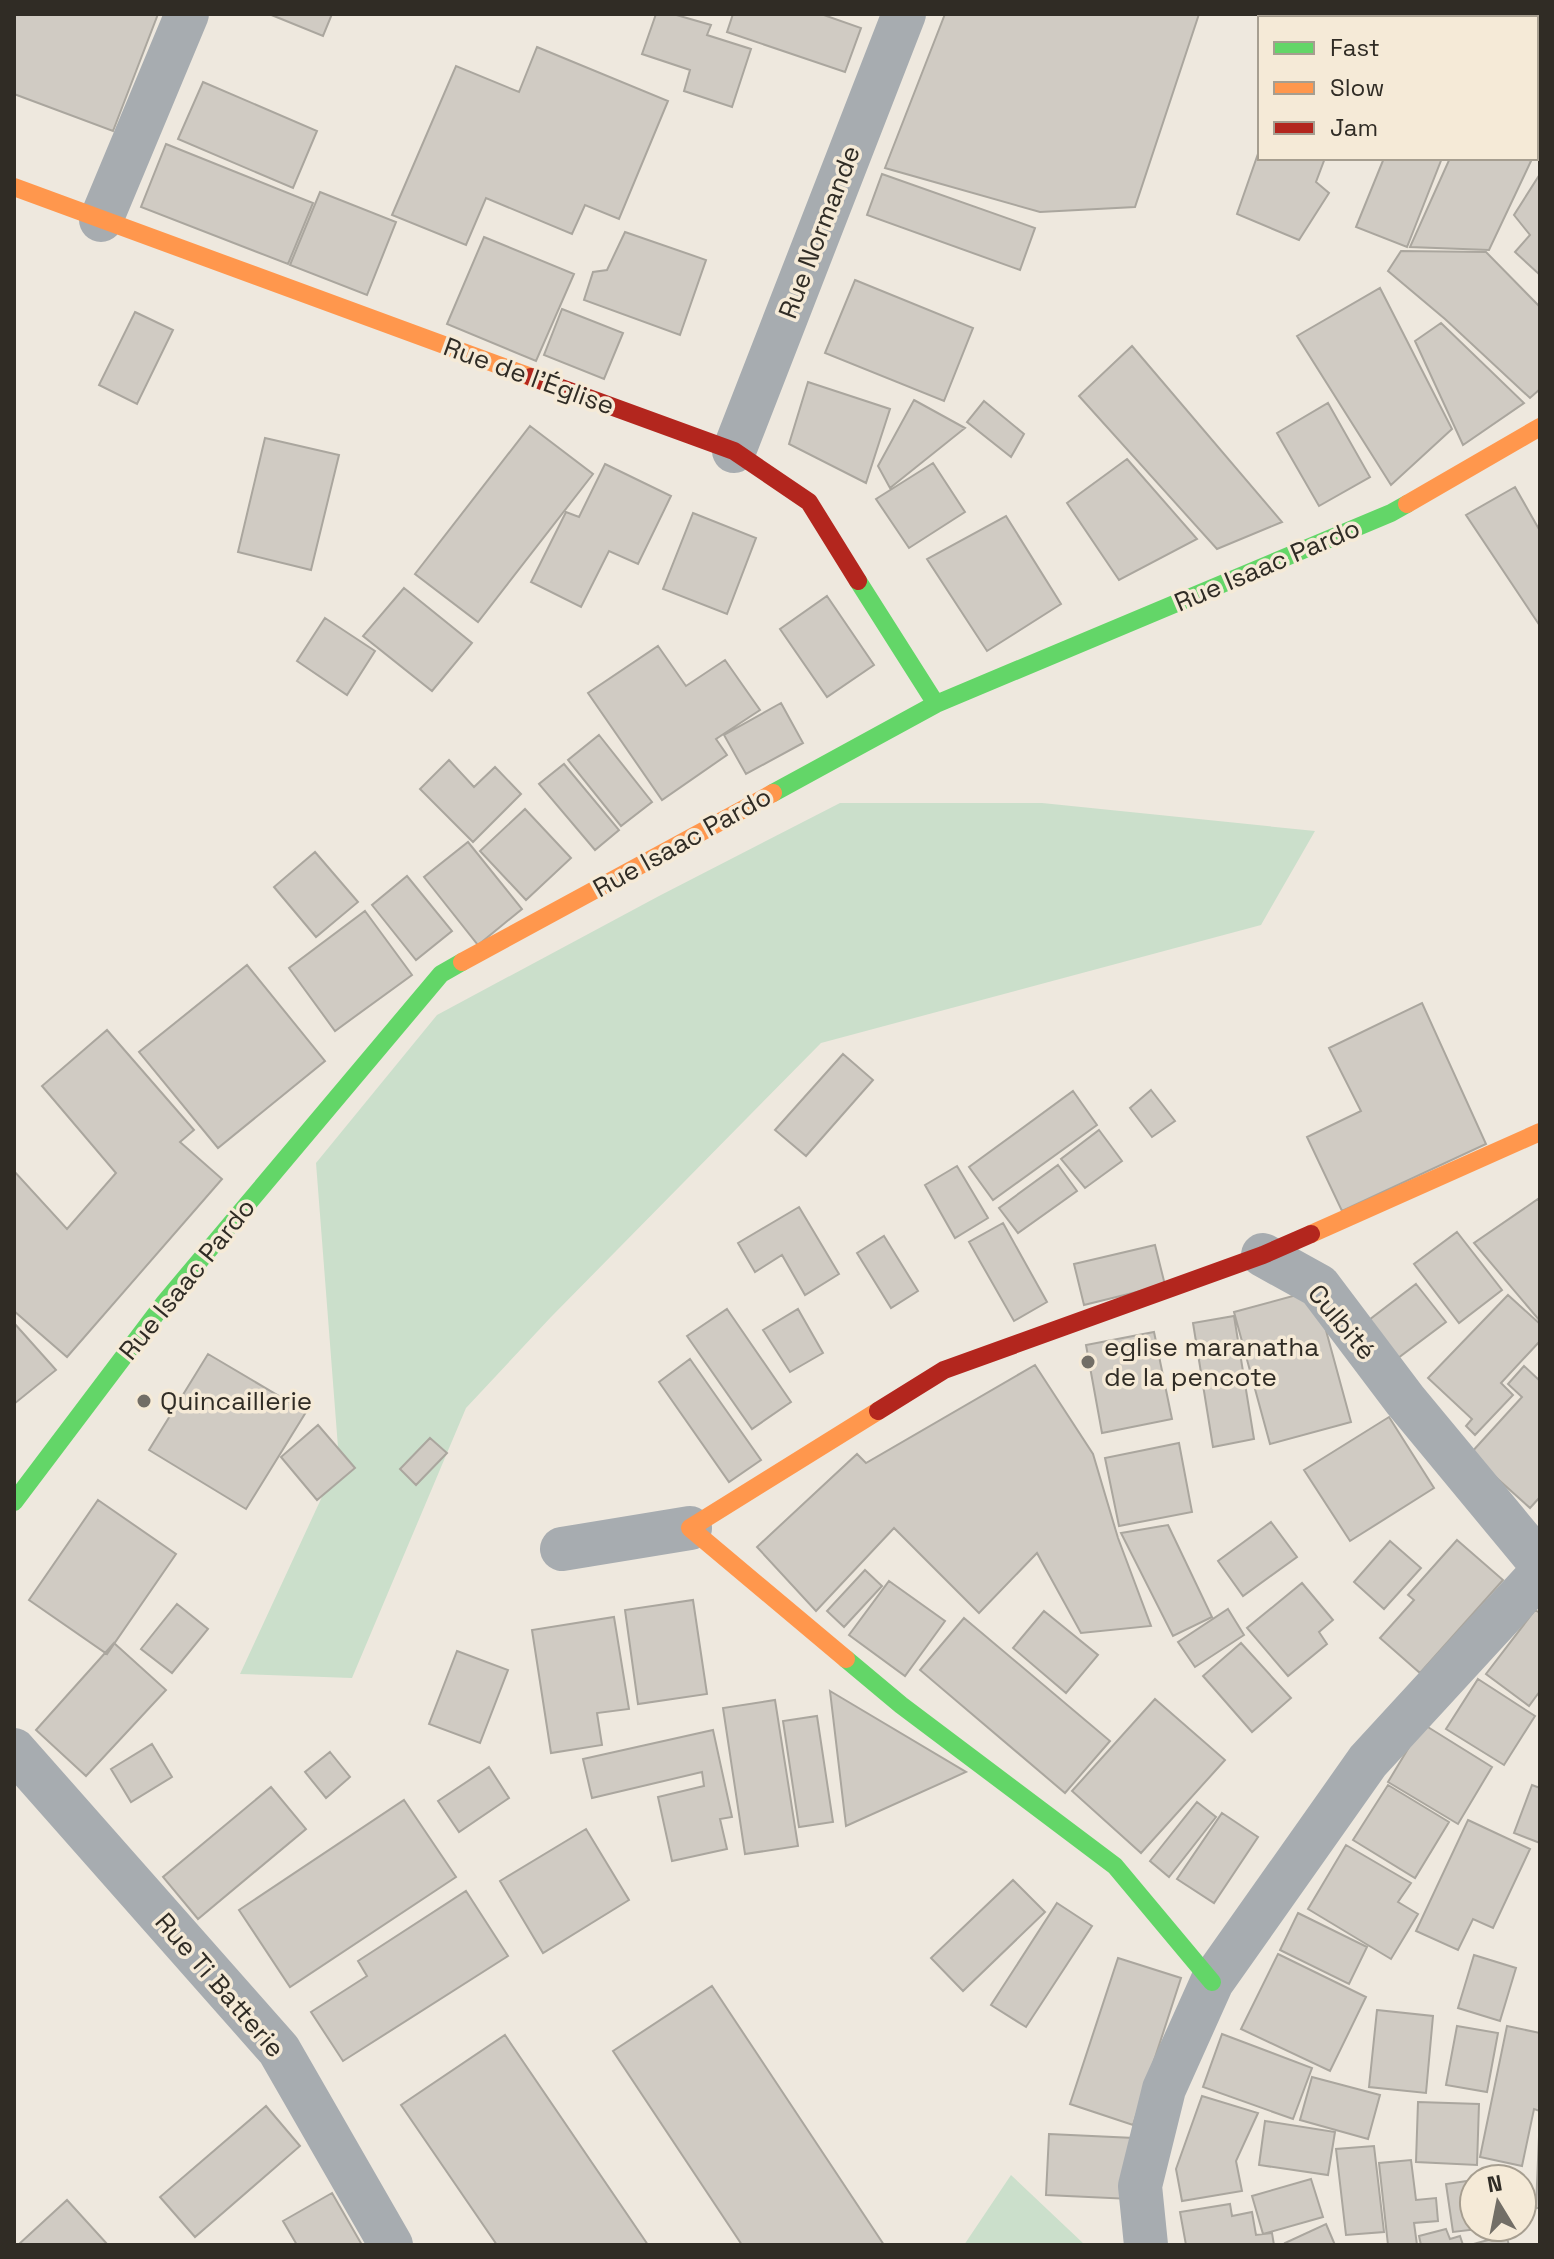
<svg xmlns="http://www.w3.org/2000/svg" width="1554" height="2259" font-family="'Space Grotesk',sans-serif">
	<rect width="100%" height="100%" fill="#eee8de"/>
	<!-- green -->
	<path fill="#cbdfcb" d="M840 803H1042L1315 831 1261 925 821 1043 551 1317 466 1408 352 1678 240 1674 339 1460 316 1163 437 1015 659 896Z
		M1011 2175 1085 2245H964Z"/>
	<!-- building -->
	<path fill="#d0cbc3" stroke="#aaa69e" stroke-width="2" d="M14 14H158L113 131 14 94Z
		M269 14H332L323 36Z
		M656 14H673L711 25 707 35 751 49 732 107 684 91 690 70 642 54Z
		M733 14H821L861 28 845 72 727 32Z
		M945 14H1199L1135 207 1040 212 885 168Z
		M1485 14H1540V30L1536 40V18H1484Z
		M537 47 668 101 619 219 585 205 572 234 486 198 466 245 392 215 456 66 519 92Z
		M203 82 317 131 293 188 178 139Z
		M166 144 313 203 288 264 141 207Z
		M1260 148V158H1325L1316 182 1329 193 1299 240 1237 214Z
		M1384 158H1442L1407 247 1356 227Z
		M1450 158H1524L1531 161 1489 250 1410 247Z
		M882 174 1035 228 1020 270 867 215Z
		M1540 174V275L1515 252 1530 235 1514 215Z
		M320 192 396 222 367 295 290 265Z
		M625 232 706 260 680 335 584 300 593 272 607 270Z
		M484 237 574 274 536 361 447 324Z
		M1401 251 1486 252 1540 307V389L1530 398 1445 319 1388 271Z
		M855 280 973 328 944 401 825 353Z
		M1380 288 1452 429 1391 485 1297 336Z
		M562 309 623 333 604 379 544 355Z
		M135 312 173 330 137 404 99 385Z
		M1441 323 1524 403 1463 445 1415 341Z
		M1132 346 1282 522 1217 549 1079 396Z
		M808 382 890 409 866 483 789 444Z
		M914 400 965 428 890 488 878 466Z
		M984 401 1024 434 1011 457 967 422Z
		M1328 403 1370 477 1319 506 1277 433Z
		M530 426 593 474 478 622 415 574Z
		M265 438 339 455 311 570 238 552Z
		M1127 459 1197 539 1119 580 1067 503Z
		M933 463 965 512 909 548 876 499Z
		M605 464 671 496 638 564 609 551 581 607 531 582 566 512 579 517Z
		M1515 487 1540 531V626L1466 515Z
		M693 513 756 538 727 614 663 589Z
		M1006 516 1061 604 987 651 927 559Z
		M404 588 472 643 432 691 363 636Z
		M827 596 874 665 827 697 780 629Z
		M325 618 375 651 347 695 297 661Z
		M658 646 686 686 725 660 760 710 716 739 727 755 662 800 588 693Z
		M781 703 803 743 746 774 724 735Z
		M599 735 652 802 621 826 568 760Z
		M449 760 474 787 495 767 521 794 473 842 420 789Z
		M564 764 619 830 595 850 539 784Z
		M525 809 571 858 526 900 480 851Z
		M468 842 522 909 478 945 424 877Z
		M315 852 358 902 316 937 274 887Z
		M407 876 452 931 416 960 372 905Z
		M365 911 412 975 335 1031 289 968Z
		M247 965 325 1061 218 1148 139 1052Z
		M1422 1003 1486 1144 1342 1211 1307 1137 1361 1111 1329 1048Z
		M107 1030 194 1130 180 1142 222 1179 67 1357 14 1311V1171L67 1229 116 1173 42 1086Z
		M843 1054 873 1080 806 1156 775 1130Z
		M1151 1090 1175 1121 1152 1137 1130 1108Z
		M1073 1091 1097 1125 993 1200 969 1167Z
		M1099 1130 1122 1161 1085 1188 1061 1159Z
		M1058 1165 1077 1191 1018 1233 999 1208Z
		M957 1166 988 1218 955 1238 925 1185Z
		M1538 1199 1540 1202V1321L1474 1243Z
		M799 1207 839 1274 805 1295 782 1255 755 1272 738 1243Z
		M1003 1223 1047 1302 1014 1321 969 1242Z
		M1457 1232 1502 1290 1459 1323 1414 1264Z
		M884 1236 918 1291 891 1308 857 1253Z
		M1155 1245 1165 1285 1084 1305 1074 1264Z
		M1416 1284 1446 1322 1398 1358 1369 1320Z
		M1315 1290 1351 1422 1270 1444 1234 1312Z
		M1508 1295 1540 1324V1341L1501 1383 1513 1395 1475 1435 1466 1426 1472 1419 1428 1378Z
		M727 1309 791 1402 752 1429 687 1336Z
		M798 1309 823 1353 790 1372 763 1330Z
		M1234 1316 1254 1439 1213 1447 1193 1323Z
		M14 1323 56 1370 14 1404Z
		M1154 1332 1172 1419 1102 1433 1086 1345Z
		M208 1354 306 1412 246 1509 149 1450Z
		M690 1359 761 1460 729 1482 659 1382Z
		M1035 1365 1093 1454 1118 1538 1151 1626 1081 1633 1037 1553 979 1613 894 1528 816 1611 757 1547 857 1454 866 1463Z
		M1524 1366 1540 1381V1497L1530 1508 1470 1454 1522 1397 1508 1384Z
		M1389 1417 1434 1488 1350 1541 1304 1470Z
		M318 1425 355 1468 317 1500 281 1457Z
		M430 1438 447 1453 416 1485 400 1469Z
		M1179 1443 1192 1512 1119 1526 1105 1458Z
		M98 1500 176 1554 107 1654 29 1600Z
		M1271 1522 1297 1557 1243 1596 1218 1561Z
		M1168 1525 1212 1617 1173 1636 1121 1533Z
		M1457 1540 1503 1580 1420 1673 1380 1638 1414 1600 1408 1595Z
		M1390 1541 1421 1568 1384 1609 1354 1582Z
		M865 1570 882 1586 844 1627 827 1611Z
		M889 1581 945 1621 905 1676 849 1635Z
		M1302 1583 1333 1620 1319 1632 1327 1644 1288 1676 1247 1628Z
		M693 1600 707 1694 638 1704 625 1610Z
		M177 1604 208 1629 172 1673 141 1649Z
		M1228 1609 1244 1635 1195 1667 1178 1642Z
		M1535 1610 1540 1613V1691L1529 1706 1486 1674Z
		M1044 1611 1098 1655 1066 1693 1013 1648Z
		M614 1617 629 1709 597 1713 602 1745 551 1753 532 1630Z
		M964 1618 1110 1741 1065 1793 920 1670Z
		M114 1643 166 1690 86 1776 36 1730Z
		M1241 1643 1291 1698 1252 1732 1203 1676Z
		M457 1651 508 1670 480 1743 429 1724Z
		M1478 1679 1535 1716 1504 1765 1446 1729Z
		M830 1691 966 1772 846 1826Z
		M1155 1699 1225 1760 1141 1853 1072 1791Z
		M775 1700 798 1846 745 1854 723 1708Z
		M817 1716 833 1822 799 1827 783 1721Z
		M1423 1724 1492 1767 1458 1824 1388 1782Z
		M713 1730 732 1817 720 1819 727 1849 672 1861 658 1797 704 1786 702 1772 592 1798 583 1759Z
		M152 1744 172 1777 131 1802 111 1769Z
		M330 1752 350 1777 326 1798 305 1772Z
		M489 1767 509 1798 459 1832 438 1801Z
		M1388 1785 1449 1822 1415 1878 1353 1840Z
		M1532 1785 1540 1788V1843L1514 1833Z
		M271 1787 306 1829 198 1919 163 1877Z
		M404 1800 456 1877 290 1987 239 1910Z
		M1197 1802 1216 1817 1169 1877 1150 1861Z
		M1222 1813 1258 1837 1214 1903 1177 1879Z
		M1468 1820 1530 1849 1493 1928 1473 1919 1458 1950 1416 1931Z
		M586 1829 629 1900 543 1953 500 1881Z
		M1346 1845 1411 1883 1398 1902 1418 1914 1391 1959 1308 1909Z
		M1013 1880 1045 1912 963 1991 931 1958Z
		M466 1891 508 1956 343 2061 311 2012 367 1976 358 1961Z
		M1057 1903 1092 1926 1026 2027 991 2005Z
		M1298 1913 1367 1947 1349 1984 1280 1950Z
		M1278 1954 1366 1997 1330 2071 1241 2029Z
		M1474 1955 1516 1968 1500 2021 1458 2008Z
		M1118 1958 1181 1978 1133 2125 1070 2104Z
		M712 1986 884 2245H742L613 2051Z
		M1377 2010 1433 2016 1426 2093 1369 2087Z
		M1457 2026 1498 2033 1487 2092 1446 2085Z
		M1507 2026 1540 2033V2111L1534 2109 1522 2166 1480 2157Z
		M1222 2034 1312 2068 1293 2119 1203 2087Z
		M505 2035 648 2245H497L401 2105Z
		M1312 2077 1380 2095 1368 2139 1300 2120Z
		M1202 2096 1258 2113 1236 2161 1242 2191 1182 2201 1176 2169Z
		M1418 2102 1479 2104 1477 2165 1416 2162Z
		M266 2106 300 2146 195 2237 160 2197Z
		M1265 2121 1335 2132 1328 2175 1259 2165Z
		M1049 2134 1134 2138 1131 2199 1046 2195Z
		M1539 2136H1540V2208H1536Z
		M1374 2146 1384 2232 1346 2235 1336 2149Z
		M1411 2160 1416 2200 1436 2198 1438 2221 1414 2223 1417 2245H1388L1379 2163Z
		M1311 2179 1323 2217 1263 2234 1252 2196Z
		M1474 2180V2227H1495L1453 2232 1446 2184Z
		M1522 2191H1525L1530 2223 1522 2224Z
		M332 2193 362 2245H297L283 2221Z
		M67 2200 108 2245H18Z
		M1230 2204 1232 2216 1252 2212 1256 2235 1272 2233 1274 2245H1186L1180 2212Z
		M1326 2224 1335 2245H1286L1285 2243Z
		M1446 2229 1450 2239 1460 2236 1463 2245H1421L1419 2236Z
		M1506 2235 1509 2245H1470Z"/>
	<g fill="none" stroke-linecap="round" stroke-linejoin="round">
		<!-- street -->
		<path stroke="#a7acb0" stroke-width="44" d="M1325 14 1334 18
			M1536 102 1540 104
			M101 220 187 14
			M734 451 904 14
			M1263 1255 1319 1286 1405 1400 1540 1563
			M562 1549 690 1528
			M14 1750 279 2050 391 2245
			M1146 2245 1140 2186 1164 2089 1212 1982 1368 1761 1540 1574"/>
		<!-- fast -->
		<path stroke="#63d668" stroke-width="18" d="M858 581 936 704
			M773 793 936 704 1391 513 1407 504
			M14 1502 165 1302 441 974 462 962
			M846 1659 901 1705 1115 1866 1212 1982"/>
		<!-- slow -->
		<path stroke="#ff974d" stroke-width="18" d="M14 187 531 377
			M1407 504 1540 427
			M462 962 773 793
			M1311 1234 1540 1132
			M846 1659 690 1528 878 1411"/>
		<!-- jam -->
		<path stroke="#b3261e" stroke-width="18" d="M531 377 734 451 809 502 858 581
			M878 1411 944 1370 1263 1255 1311 1234"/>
	</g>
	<!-- markers -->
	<g fill="#726e66" stroke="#f5ead7" stroke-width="3">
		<circle cx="1088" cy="1362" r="8"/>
		<circle cx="144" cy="1401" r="8"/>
	</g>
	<g text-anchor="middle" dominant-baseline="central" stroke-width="7" stroke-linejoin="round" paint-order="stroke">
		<!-- street labels -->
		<g font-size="26" fill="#302c25" stroke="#f5ead7">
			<text transform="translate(819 232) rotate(-69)">Rue Normande</text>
			<text transform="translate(529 376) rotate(20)">Rue de l'Église</text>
			<text transform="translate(1267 565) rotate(-23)">Rue Isaac Pardo</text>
			<text transform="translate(682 842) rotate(-29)">Rue Isaac Pardo</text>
			<text transform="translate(187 1279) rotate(-51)">Rue Isaac Pardo</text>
			<text transform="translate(1342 1322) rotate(50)">Culbité</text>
			<text transform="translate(220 1985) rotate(49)">Rue Ti Batterie</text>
		</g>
		<!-- poi labels -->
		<g font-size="26" fill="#302c25" stroke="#f5ead7" text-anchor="start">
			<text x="1104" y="1347">eglise maranatha<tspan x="1104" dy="30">de la pencote</tspan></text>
			<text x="160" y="1401">Quincaillerie</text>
		</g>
	</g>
	<!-- border -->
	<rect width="1554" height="2259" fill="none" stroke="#302c25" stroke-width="32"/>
	<!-- legend -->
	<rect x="1258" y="16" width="280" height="144" fill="#f5ead7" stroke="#a69e90" stroke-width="2"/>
	<rect x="1274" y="42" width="40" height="12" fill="#63d668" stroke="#a69e90" stroke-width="2"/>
	<text x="1330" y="56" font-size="24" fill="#302c25">Fast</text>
	<rect x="1274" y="82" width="40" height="12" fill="#ff974d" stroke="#a69e90" stroke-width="2"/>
	<text x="1330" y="96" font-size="24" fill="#302c25">Slow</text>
	<rect x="1274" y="122" width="40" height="12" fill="#b3261e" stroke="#a69e90" stroke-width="2"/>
	<text x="1330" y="136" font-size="24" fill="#302c25">Jam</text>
	<!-- north arrow -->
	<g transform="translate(1498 2203) rotate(350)"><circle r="38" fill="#f5ead7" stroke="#a69e90" stroke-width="2"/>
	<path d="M0-6L14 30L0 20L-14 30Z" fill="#726e66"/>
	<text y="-12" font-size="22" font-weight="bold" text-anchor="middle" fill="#302c25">N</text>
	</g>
</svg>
